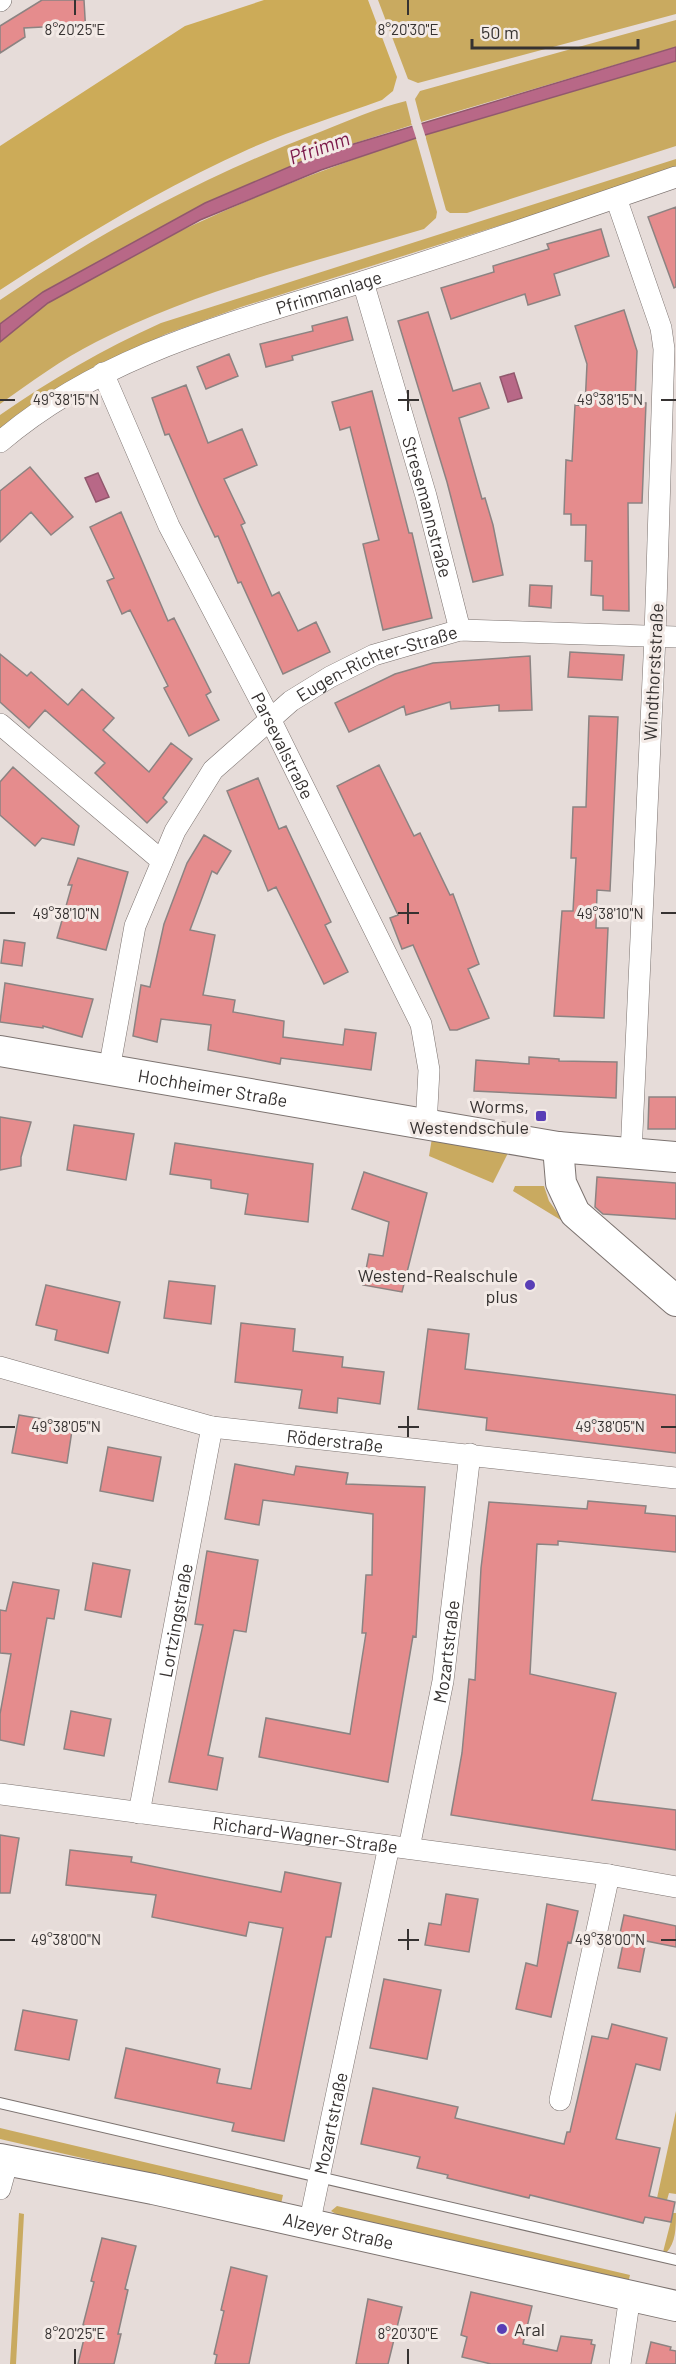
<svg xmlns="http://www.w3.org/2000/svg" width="676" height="2364" font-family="Barlow,sans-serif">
	<rect width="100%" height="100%" fill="#e6dcd9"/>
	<!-- green -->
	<path fill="#c9aa60" d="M378 0H676V14L418 83 408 79Z
		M676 20V47L421 122 415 99 420 91Z
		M676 61V146L467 213H450L446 210 425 135Z
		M406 101 412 125 317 155 205 203 43 292 0 324V300C100 232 207 175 320 132 348 121 376 108 406 101Z
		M416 138 437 212 436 218 424 229C314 262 199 289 96 342 62 359 31 382 0 404V342C17 329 32 313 50 302 164 231 289 180 416 138Z
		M676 159V170L241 307 166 334 81 374 0 431V415C52 379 103 349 161 323Z
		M432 1138 508 1153 493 1183 429 1156Z
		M515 1186H544L549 1201 564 1222 513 1191Z
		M676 2111V2194L669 2193 667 2200 657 2198Z
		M0 2128 283 2195 281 2204 0 2139Z
		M337 2206 630 2275 628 2283 341 2217 331 2211Z
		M19 2213 24 2214 16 2364H10Z
		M673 2213H676C676 2227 676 2243 666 2253L663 2252Z"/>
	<!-- forest -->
	<path fill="#ccab58" d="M264 0H368L397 77 393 91 382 100C338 116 292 130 249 149 162 188 80 238 0 290V146L185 26Z"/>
	<!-- water -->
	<path fill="#b86887" stroke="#91586d" stroke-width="1.5" d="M676 47V61L425 135 321 170 200 220 48 303 0 342V324L43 292 205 203 317 155Z
		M514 373 522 398 508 402 500 377Z
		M98 473 109 497 96 502 85 478Z"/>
	<!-- pier -->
	<path fill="#e6dcd9" d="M420 119 426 138 417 141 411 122Z"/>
	<!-- building -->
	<path fill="#e58c8d" stroke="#8c8382" stroke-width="1.5" d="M42 0H84L86 35 62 37V26L24 28 25 37 0 53V26Z
		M676 207V287L674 288 648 217Z
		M601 229 609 256 554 274 560 295 528 305 525 294 451 319 441 288 494 272 493 266 549 249 547 244Z
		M624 310 637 351 635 402 646 403 642 503H628L629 611 603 610V596L591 595 592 561H585L586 525H571V514H564L566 460 572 461 575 405 585 406 587 364 575 326Z
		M428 312 453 391 480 383 489 408 459 418 482 499 485 498 493 525 503 575 473 582 447 482 398 321Z
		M347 317 353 340 292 356 293 360 266 367 260 344 313 331 312 326Z
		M229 354 238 376 206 389 197 367Z
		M186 385 208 443 242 429 257 465 224 479 245 523 241 525 272 596 279 592 298 631 316 622 330 652 283 674 241 582 238 583 218 536 215 537 199 503 169 434 165 435 152 398Z
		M372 391 409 533H412L432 618 383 630 363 544 379 540 350 427 340 430 332 402Z
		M30 467 73 517 51 535 31 512 0 542V491Z
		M121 512 168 621 174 618 211 692 206 695 219 720 189 736 164 688 168 686 130 610 122 614 107 581 114 578 90 527Z
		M530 585 552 586 551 608 529 606Z
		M570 652 624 655 622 680 568 677Z
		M0 654 27 676 31 672 68 705 82 689 114 718 103 730 149 772 171 743 192 759 163 798 167 802 147 823 95 773 105 763 45 710 29 728 0 702Z
		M530 656 532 710 499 711V705L451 709 450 702 406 715 404 706 349 732 335 703 395 674 433 663Z
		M589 716 618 717 610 891 597 890 596 928H608L604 1018 554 1016 562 911H573L576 858H571L573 807H586Z
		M379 765 414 836 420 833 450 895 453 894 479 964 468 969 489 1018 457 1030H450L413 945 402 949 390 918 398 915 337 786Z
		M13 767 79 826 74 845 42 838 35 846 0 815V782Z
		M258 778 279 829 286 826 331 922 325 925 348 972 324 984 276 887 268 891 227 791Z
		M204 835 231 851 217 874 212 871 190 930 215 935 203 995 235 1000 233 1012 284 1021 283 1037 343 1045 345 1029 376 1033 371 1070 281 1058 280 1064 208 1050 211 1025 161 1019 157 1042 133 1036 141 985 150 987 164 924 187 863Z
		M78 858 128 872 106 950 57 938 72 885H68Z
		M4 940 25 943 22 966 1 963Z
		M5 983 93 999 82 1037 43 1026V1028L0 1022Z
		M529 1057 559 1059V1061L617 1062 616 1098 474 1091 476 1060 529 1064Z
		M649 1097H676V1129H648Z
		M0 1117 31 1122 21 1157V1166L0 1170Z
		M74 1125 134 1134 126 1180 67 1170Z
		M175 1143 313 1164 308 1222 245 1214 248 1194 211 1188V1180L170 1174Z
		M364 1172 427 1193 402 1292 363 1285 369 1254 383 1256 389 1222 352 1209Z
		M597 1177 676 1183V1219L603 1214 595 1207Z
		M169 1281 215 1286 211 1324 164 1318Z
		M46 1285 120 1302 108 1353 55 1340 57 1330 36 1325Z
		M241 1323 295 1329 293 1351 343 1357 342 1367 384 1372 380 1404 338 1398 337 1413 299 1408 302 1390 235 1382Z
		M428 1329 469 1334 465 1369 676 1395V1453L486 1430 487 1418 418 1409Z
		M19 1415 73 1424 67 1463 12 1453Z
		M108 1447 161 1457 153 1501 100 1491Z
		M235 1464 294 1475 296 1466 348 1473 346 1484 425 1487 416 1637 413 1636 388 1782 259 1757 266 1718 350 1734 366 1633H362L366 1575H372L373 1514 263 1500 259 1525 225 1519Z
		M588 1501 646 1506 645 1513 676 1516V1552L558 1541V1545L537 1544 530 1674 616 1693 592 1800 676 1810V1850L451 1815 462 1753 469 1679 475 1680 481 1568 489 1502 587 1509Z
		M207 1551 258 1560 246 1632 234 1630 208 1755 223 1758 217 1790 169 1782 203 1625 195 1624Z
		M93 1563 130 1570 121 1617 85 1610Z
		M13 1582 59 1590 54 1619 47 1618 24 1745 0 1740V1714L11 1654 0 1653V1610L6 1611Z
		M71 1711 111 1719 104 1756 64 1749Z
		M0 1835 19 1838 10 1893H0Z
		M70 1850 132 1857 131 1862 281 1892 285 1872 341 1883 331 1937H326L284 2141 232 2131 234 2123 115 2098 126 2048 220 2069 217 2083 251 2089 283 1928 249 1922 246 1936 152 1917 156 1895 66 1885Z
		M446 1894 478 1899 469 1952 425 1945 429 1923 441 1925Z
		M547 1904 578 1911 571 1943 568 1942 551 2017 516 2009 526 1963 537 1966Z
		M624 1915 676 1926V1947L646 1941 640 1972 618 1968 624 1939 619 1938Z
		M384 1979 441 1990 427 2059 370 2048Z
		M23 2010 77 2020 69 2060 15 2050Z
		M612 2024 667 2038 660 2070 636 2064 616 2139 660 2148 649 2196 675 2202 671 2222 645 2217 643 2223 530 2195 529 2198 447 2178 448 2175 417 2168 420 2157 361 2144 373 2088 458 2107 455 2118 564 2144 567 2132H570L592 2036 608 2039Z
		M102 2238 136 2246 125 2289 128 2290 118 2334H121L114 2364H78L87 2326 83 2325 94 2282 91 2281Z
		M231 2267 267 2276 249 2364H215L217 2355 214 2354 224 2311 221 2310Z
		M471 2292 532 2306 523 2344 557 2351 561 2336 592 2340 591 2344 595 2345 591 2364H491L462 2357 467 2337 461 2335Z
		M368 2299 402 2307 388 2364H356Z
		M651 2342 671 2347 670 2350 676 2351V2364H646Z"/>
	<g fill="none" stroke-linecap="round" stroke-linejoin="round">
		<defs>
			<path id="lane" d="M0 2103 676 2260"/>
			<g id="street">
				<path d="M0 1 1 0"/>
				<path d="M616 198 661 328 664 349 655 636 631 1154"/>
				<path id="s1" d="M363 282 426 496 460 630"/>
				<path id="s2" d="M103 373 169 526 270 719 421 1024 429 1070 426 1126"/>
				<path id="s3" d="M0 442C104 353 235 322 362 282 467 249 572 213 676 177"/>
				<path d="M0 724 162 861"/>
				<path id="s4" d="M109 1070 135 926 175 831 213 770 291 701 330 677 374 655 460 630 676 637"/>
				<path id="s5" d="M0 1367 212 1427 676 1478"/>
				<path id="s6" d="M0 1794 609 1875 676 1887"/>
				<path id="s7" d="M139 1813 212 1427"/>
				<path id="s8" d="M409 1848 443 1681 470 1454"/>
				<path d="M560 2100 609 1875"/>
				<path d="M0 2189 8 2160"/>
				<path id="s9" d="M309 2225 389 1846"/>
				<path d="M620 2364 630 2296"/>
			</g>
			<g id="secondary">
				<path id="s10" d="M0 1051 558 1147 676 1157"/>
				<path d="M558 1147 561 1183 575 1213 676 1301"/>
				<path id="s11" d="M0 2159 153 2189 676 2306"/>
			</g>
		</defs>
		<!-- lane casing -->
		<use href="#lane" stroke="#7c7370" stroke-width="12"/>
		<!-- street casing -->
		<use href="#street" stroke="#7c7370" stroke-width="22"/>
		<!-- secondary casing -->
		<use href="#secondary" stroke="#7c7370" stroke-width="32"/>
		<!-- lane -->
		<use href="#lane" stroke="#fff" stroke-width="10"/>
		<!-- street -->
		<use href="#street" stroke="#fff" stroke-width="21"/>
		<!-- secondary -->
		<use href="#secondary" stroke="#fff" stroke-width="30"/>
	</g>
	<!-- ticks -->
	<path fill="none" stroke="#363231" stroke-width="2" d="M75 0V15M408 0V15M408 390V411M0 400H15M398 400H419M661 400H676M408 903V924M0 913H15M398 913H419M661 913H676M408 1416V1437M0 1427H15M398 1427H419M661 1427H676M408 1929V1950M0 1940H15M398 1940H419M661 1940H676M75 2349V2364M408 2349V2364"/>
	<!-- markers -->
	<g fill="#593eb6" stroke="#f3eae6" stroke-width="2">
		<rect x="535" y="1110" width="12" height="12" rx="3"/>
		<circle cx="530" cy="1285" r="6"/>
		<circle cx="502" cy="2329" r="6"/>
	</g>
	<g text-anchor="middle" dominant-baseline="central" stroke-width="6" stroke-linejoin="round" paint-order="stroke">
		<!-- street labels -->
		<g font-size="18" fill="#363231" stroke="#f3eae6">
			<text stroke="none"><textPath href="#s3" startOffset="364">Pfrimmanlage</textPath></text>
			<text stroke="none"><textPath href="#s1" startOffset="234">Stresemannstraße</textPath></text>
			<text stroke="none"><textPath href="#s4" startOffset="520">Eugen-Richter-Straße</textPath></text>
			<text transform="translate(653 672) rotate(-87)">Windthorststraße</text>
			<text stroke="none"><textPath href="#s2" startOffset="414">Parsevalstraße</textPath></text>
			<text stroke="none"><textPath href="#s10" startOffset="216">Hochheimer Straße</textPath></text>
			<text stroke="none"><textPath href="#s5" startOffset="344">Röderstraße</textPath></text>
			<text stroke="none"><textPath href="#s7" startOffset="196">Lortzingstraße</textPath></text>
			<text stroke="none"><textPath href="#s8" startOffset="200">Mozartstraße</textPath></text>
			<text stroke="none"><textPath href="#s6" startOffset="308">Richard-Wagner-Straße</textPath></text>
			<text stroke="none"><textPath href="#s9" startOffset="104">Mozartstraße</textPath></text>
			<text stroke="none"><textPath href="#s11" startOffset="346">Alzeyer Straße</textPath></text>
		</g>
		<!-- poi labels -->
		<g font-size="18" fill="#363231" stroke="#f3eae6" text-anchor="end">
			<text x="529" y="1106">Worms,<tspan x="529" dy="21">Westendschule</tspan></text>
			<text x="518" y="1275">Westend-Realschule<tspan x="518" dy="21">plus</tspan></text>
			<text x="514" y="2329" text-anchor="start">Aral</text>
		</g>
		<!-- water labels -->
		<g font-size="20" font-style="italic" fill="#7b1849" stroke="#f3eae6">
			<text transform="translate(319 147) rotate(-19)">Pfrimm</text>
		</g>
	</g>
	<g font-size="15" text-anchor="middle" fill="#363231" stroke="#f3eae6" stroke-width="6" stroke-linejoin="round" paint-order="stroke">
		<text x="75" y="35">8°20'25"E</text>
		<text x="408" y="35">8°20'30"E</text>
		<text x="66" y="405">49°38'15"N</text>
		<text x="610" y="405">49°38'15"N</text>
		<text x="66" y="919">49°38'10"N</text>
		<text x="610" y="919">49°38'10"N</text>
		<text x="66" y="1432">49°38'05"N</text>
		<text x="610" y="1432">49°38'05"N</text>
		<text x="66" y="1945">49°38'00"N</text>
		<text x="610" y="1945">49°38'00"N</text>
		<text x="75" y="2339">8°20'25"E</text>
		<text x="408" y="2339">8°20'30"E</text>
	</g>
	<!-- scale -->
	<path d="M472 39v9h166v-9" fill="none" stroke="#363231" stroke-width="3"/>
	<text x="481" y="39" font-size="18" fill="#363231" stroke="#f3eae6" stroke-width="4.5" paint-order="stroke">50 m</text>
</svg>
